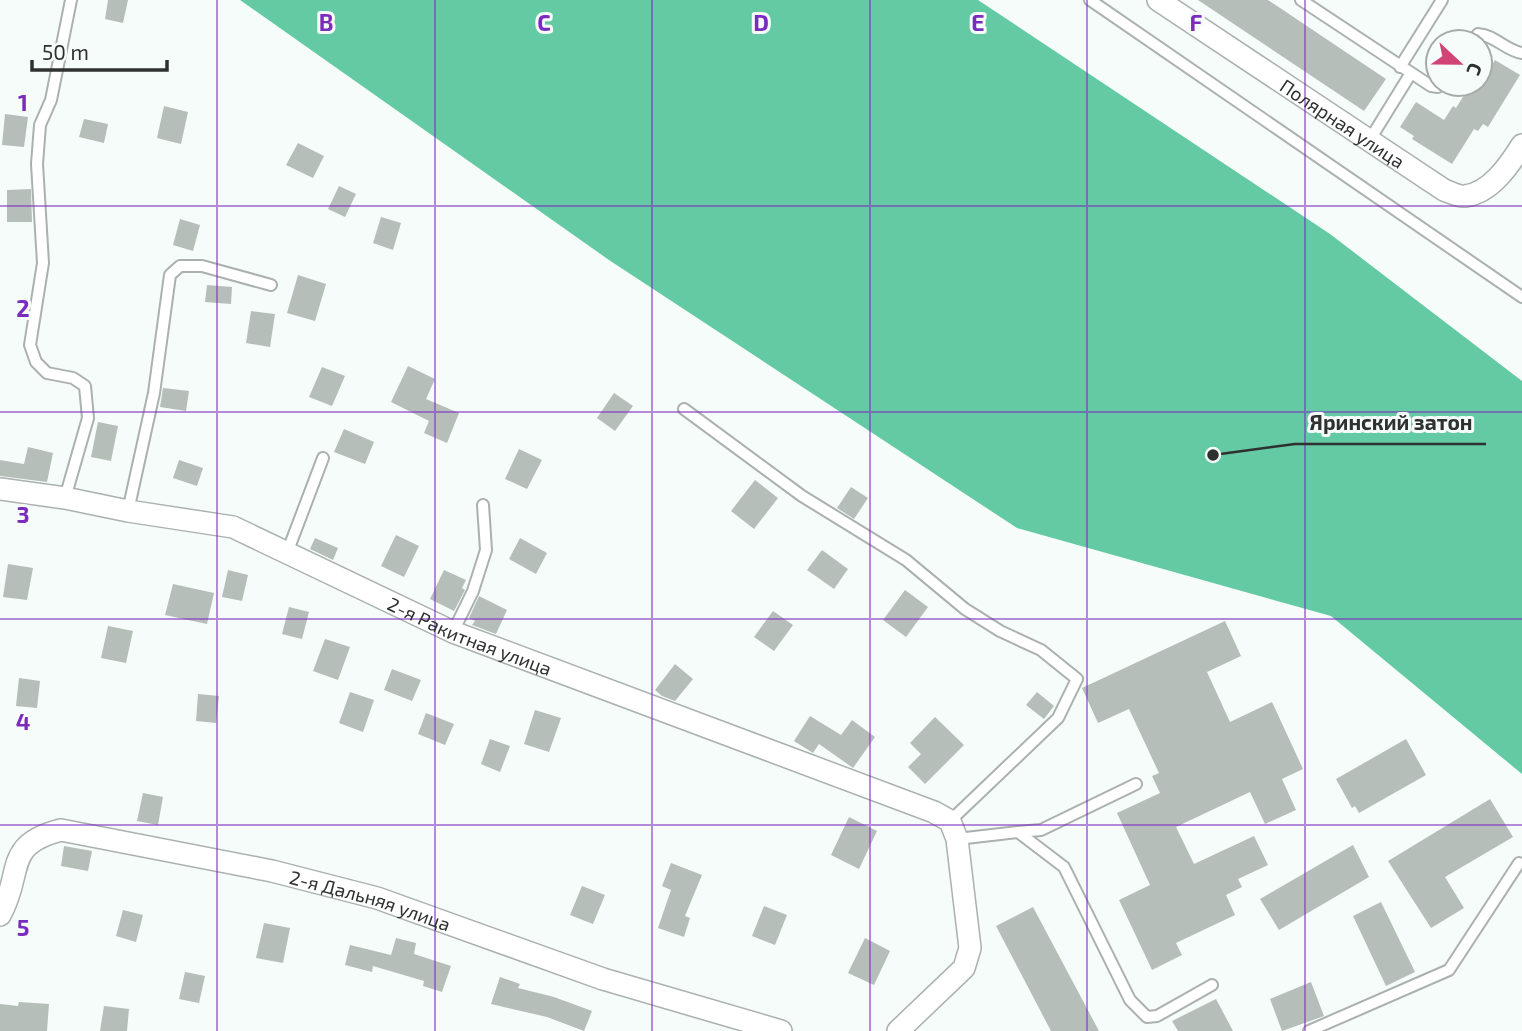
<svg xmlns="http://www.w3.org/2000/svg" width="1522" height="1031" font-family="'Exo 2',sans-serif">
	<rect width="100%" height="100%" fill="#f5fcf9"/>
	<!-- water -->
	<path fill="#63caa3" d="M240 0H978L1330 234 1522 381V774L1331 616 1017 528 609 260Z"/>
	<!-- building -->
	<path fill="#b6beba" d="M108 0H128L123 23 105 19Z
		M1198 0H1268L1386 79 1364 111Z
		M1495 60 1520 75 1488 127 1483 124 1478 131 1474 129 1452 164 1412 139 1414 136 1400 127 1416 102 1444 120 1453 106 1456 108 1471 84H1480V68L1487 73Z
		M164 106 188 112 181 144 157 138Z
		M5 114 28 117 24 147 2 145Z
		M84 119 108 124 104 143 79 137Z
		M298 143 324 156 313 178 286 165Z
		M339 186 356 194 345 217 328 209Z
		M31 189 32 222H7V190Z
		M381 217 401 223 393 250 373 243Z
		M180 219 200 225 193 251 173 245Z
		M298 275 326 284 315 321 287 313Z
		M207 285 232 287 231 304 205 302Z
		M251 311 275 314 270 347 246 343Z
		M408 366 435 379 426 399 459 413 447 443 424 433 429 421 391 402Z
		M322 367 345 376 332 406 309 397Z
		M163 388 189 391 186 411 160 407Z
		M614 393 633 406 615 431 597 418Z
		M98 422 118 426 111 461 91 457Z
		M344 429 374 442 365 464 334 452Z
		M28 447 53 453 47 482 0 476V460L24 464Z
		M519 449 542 460 527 489 505 479Z
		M179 460 203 468 197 486 173 478Z
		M755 480 778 498 754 529 731 511Z
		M851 487 868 498 854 519 837 508Z
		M396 535 419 546 404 577 381 566Z
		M315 538 338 548 333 560 310 549Z
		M520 538 547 553 536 574 509 559Z
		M822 550 848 569 834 589 807 570Z
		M8 564 33 568 27 600 3 597Z
		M228 570 248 575 242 601 222 597Z
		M444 570 466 580 462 588 465 590 454 611 430 599Z
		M173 584 214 593 207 624 165 615Z
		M905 590 928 607 906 637 883 620Z
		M479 596 507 610 496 634 472 625 475 621 469 618Z
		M289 607 309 612 302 639 282 634Z
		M773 611 793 625 774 651 754 637Z
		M1225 621 1241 656 1207 672 1230 722 1272 702 1303 769 1282 779 1296 810 1265 824 1250 792 1176 827 1194 864 1254 836 1268 865 1238 879 1242 887 1226 895 1235 915 1176 943 1182 955 1152 970 1119 900 1150 885 1117 813 1160 793 1152 776 1159 773 1129 709 1098 723 1082 688Z
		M108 626 133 631 126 663 101 658Z
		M325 639 350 647 338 680 313 671Z
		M675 664 693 679 675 701 662 696 655 690Z
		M392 669 421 680 412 701 384 690Z
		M19 678 40 681 37 708 16 706Z
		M350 692 374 700 363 732 339 723Z
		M1037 692 1054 706 1044 719 1026 705Z
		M198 694 219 696 216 723 196 721Z
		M535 710 561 718 549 752 524 744Z
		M426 713 454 724 445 745 418 734Z
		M810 716 841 735 852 720 875 737 853 768 819 744 813 753 794 741Z
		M935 717 964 745 925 784 908 767 921 754 910 743Z
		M490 739 510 746 500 772 481 764Z
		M1406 739 1426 775 1359 813 1355 806 1352 808 1336 779Z
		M143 793 163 797 158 825 137 821Z
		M1490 799 1513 837 1445 877 1464 908 1431 928 1388 861Z
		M849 817 877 831 859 869 831 855Z
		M1353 845 1369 877 1279 930 1260 899Z
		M64 846 92 851 88 871 61 866Z
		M671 863 702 875 685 916 690 918 684 937 658 928 671 890 662 886Z
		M582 886 605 895 593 924 570 915Z
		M1381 902 1415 972 1386 986 1353 916Z
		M764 906 787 915 775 945 752 936Z
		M1033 907 1099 1031H1051L996 926Z
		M123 910 143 915 136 942 116 936Z
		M264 923 290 928 283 963 256 958Z
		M396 938 416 943 414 954 451 966 442 992 423 986 424 981 373 966 372 972 345 965 350 945 391 955Z
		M865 938 890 951 874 985 848 973Z
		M185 972 205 976 199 1003 179 999Z
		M500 977 520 984 518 988 554 997 592 1011 584 1031 547 1017 491 1004Z
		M1311 982 1324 1016 1282 1031 1270 999Z
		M1216 999 1233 1031H1178L1172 1021Z
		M19 1002 49 1004 47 1031H0V1004L18 1006Z
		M104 1006 129 1009 127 1031H100Z"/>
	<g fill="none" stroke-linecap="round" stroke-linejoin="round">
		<defs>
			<path id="service" d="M1090 0 1522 297
				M1301 0 1431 86 1438 87 1442 84
				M1471 42 1478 34C1495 35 1506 51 1522 53
				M1400 67 1442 0
				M1369 141 1411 73
				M684 409 802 496 906 560 965 609 1000 631 1041 650 1077 679 1058 718 950 821
				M65 498 88 418 85 386 73 378 47 373 36 362 30 345 43 263 37 164 40 125 51 100 71 0
				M128 511 154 393 170 275 180 266H202L271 285
				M287 553 323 458
				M453 632 473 591 486 550 483 505
				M1018 832 1041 830 1136 784
				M957 839 1018 832 1064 867 1130 1000 1147 1017 1157 1016 1212 985
				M1309 1031 1449 970 1519 863"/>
			<g id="minor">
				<path id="s1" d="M1158 0 1444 190C1450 192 1459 197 1465 196 1491 193 1510 164 1522 145"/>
				<path id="s2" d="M0 489 65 498 128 511 233 527 453 632 934 812 950 821 957 839 970 948 964 968 898 1031"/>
				<path id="s3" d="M0 915C24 873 2 845 61 830L272 871 377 898 603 979 781 1031"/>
			</g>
		</defs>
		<!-- service casing -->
		<use href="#service" stroke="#aab1ae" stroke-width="14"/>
		<!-- minor casing -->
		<use href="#minor" stroke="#aab1ae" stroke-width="24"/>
		<!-- service -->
		<use href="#service" stroke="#fff" stroke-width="10"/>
		<!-- minor -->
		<use href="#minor" stroke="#fff" stroke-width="21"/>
	</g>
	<!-- grid -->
	<path fill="none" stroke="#7b2cbf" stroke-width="2" stroke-opacity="0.55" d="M217 0V1031M435 0V1031M652 0V1031M870 0V1031M1087 0V1031M1305 0V1031M0 206H1522M0 412H1522M0 619H1522M0 825H1522"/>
	<g text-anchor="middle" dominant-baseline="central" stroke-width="6" stroke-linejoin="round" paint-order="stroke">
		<!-- street labels -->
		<g font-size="19" fill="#2e3130" stroke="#f5fcf9">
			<text stroke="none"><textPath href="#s1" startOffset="222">Полярная улица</textPath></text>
			<text stroke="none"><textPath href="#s2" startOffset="497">2-я Ракитная улица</textPath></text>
			<text stroke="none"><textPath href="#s3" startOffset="430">2-я Дальняя улица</textPath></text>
		</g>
	</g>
	<g font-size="23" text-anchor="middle" font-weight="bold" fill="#7b2cbf" stroke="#f5fcf9" stroke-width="6" stroke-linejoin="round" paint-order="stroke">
		<text x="326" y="31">B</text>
		<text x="544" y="31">C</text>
		<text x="761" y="31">D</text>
		<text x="978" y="31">E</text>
		<text x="1196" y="31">F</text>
		<text x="23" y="111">1</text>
		<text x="23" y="317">2</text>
		<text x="23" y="523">3</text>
		<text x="23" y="730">4</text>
		<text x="23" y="936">5</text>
	</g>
	<!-- callouts -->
	<path fill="none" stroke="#2e3130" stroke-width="2.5" d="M1213 455L1295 444H1486"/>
	<circle fill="#2e3130" stroke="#f5fcf9" stroke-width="2.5" cx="1213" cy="455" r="7"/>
	<g font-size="21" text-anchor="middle" font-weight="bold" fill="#2e3130" stroke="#f5fcf9" stroke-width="6" stroke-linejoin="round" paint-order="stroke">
		<text x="1391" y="430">Яринский затон</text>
	</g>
	<!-- north arrow -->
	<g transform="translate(1459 63) rotate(112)"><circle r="33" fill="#f5fcf9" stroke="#a5aba9" stroke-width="2"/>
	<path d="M0-5L12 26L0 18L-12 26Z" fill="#d04476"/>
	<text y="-10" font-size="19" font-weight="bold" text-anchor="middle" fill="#2e3130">С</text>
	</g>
	<!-- scale -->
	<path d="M32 60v10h135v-10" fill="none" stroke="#2e3130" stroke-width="3.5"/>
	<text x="42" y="60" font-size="21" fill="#2e3130" stroke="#f5fcf9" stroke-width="5" paint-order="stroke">50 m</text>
</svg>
